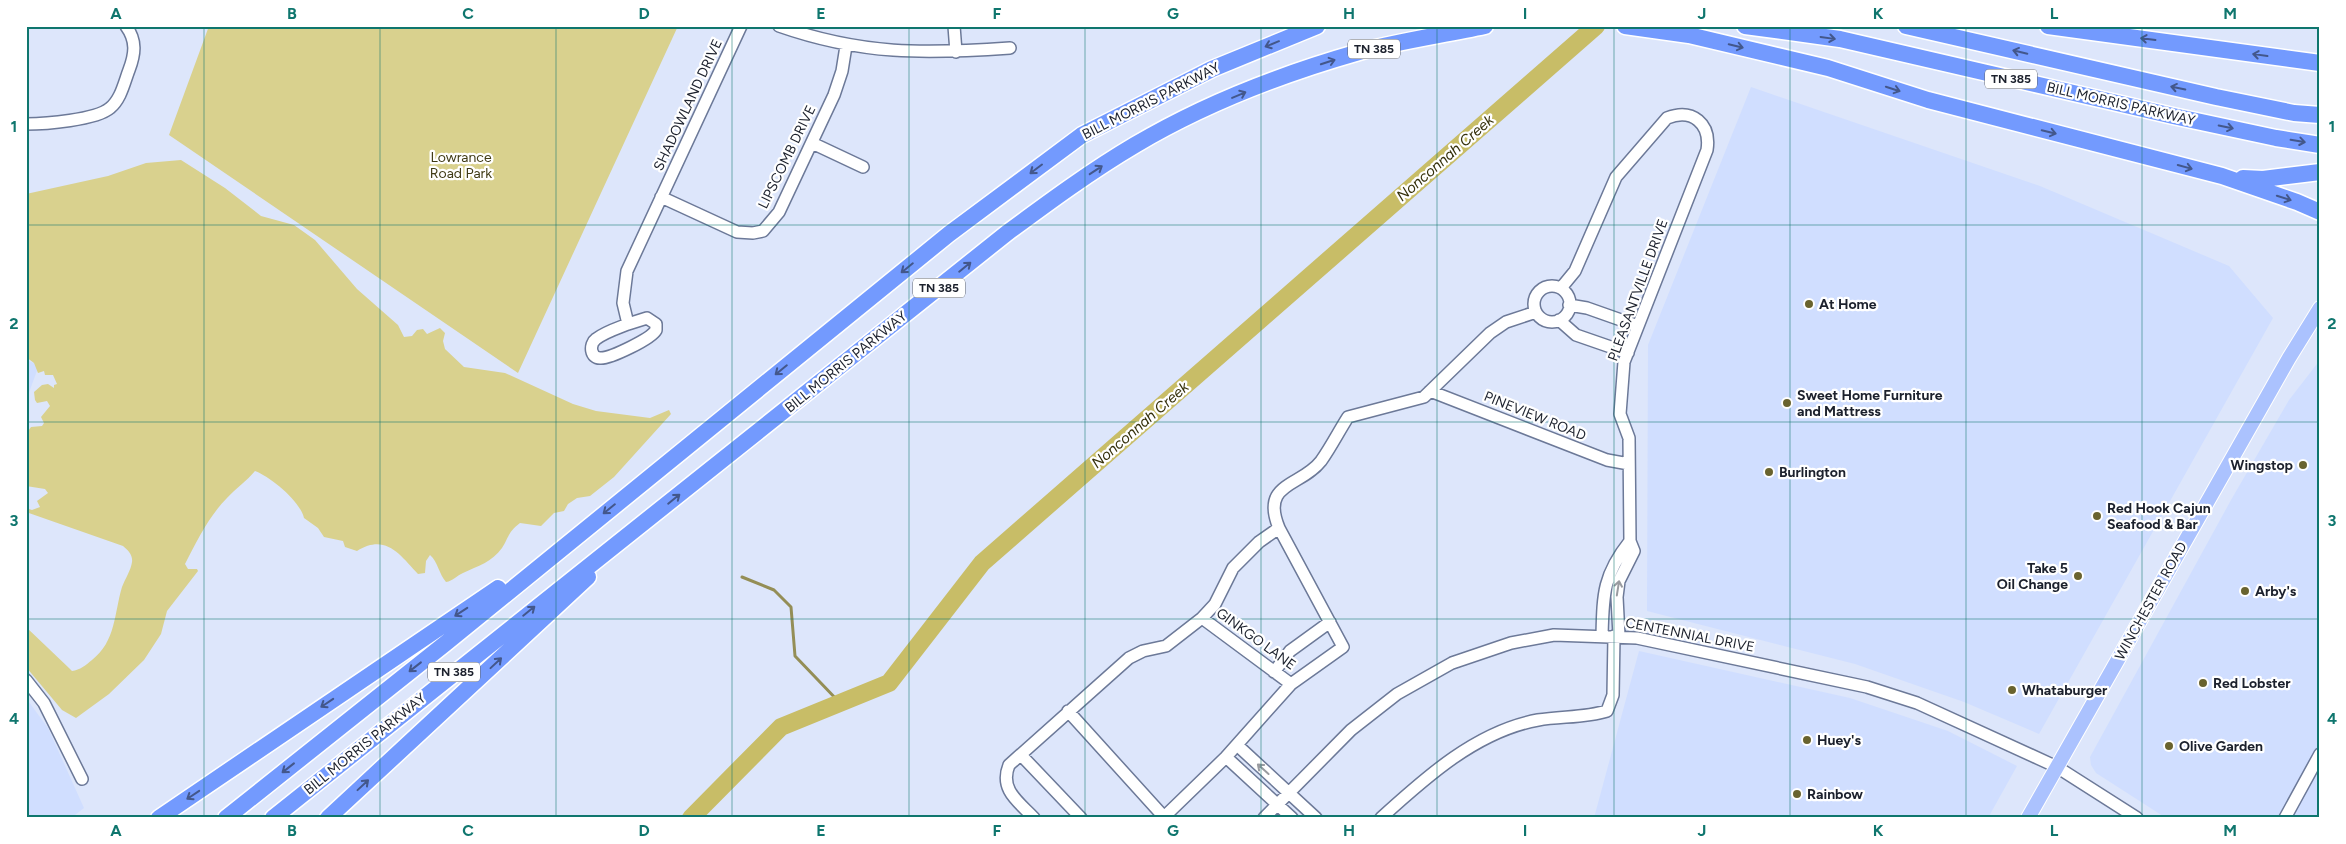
<svg xmlns="http://www.w3.org/2000/svg" width="2346" height="844" font-family="Figtree,sans-serif">
	<rect width="100%" height="100%" fill="#dde6fb"/>
	<!-- built -->
	<path fill="#d0deff" d="M1751 87 2040 186 2229 266 2273 318 2039 734 1964 702 1855 664 1647 611 1648 345Z
		M26 360 39 365 26 401Z
		M2320 360V818H2166L2096 773 2091 765 2090 757 2231 500 2289 400Z
		M1639 651 1850 698 1948 731 2017 766 1988 818H1594Z
		M26 698 48 728 84 808 71 818H26Z"/>
	<!-- green -->
	<path fill="#d9d18e" d="M209 26H678L518 373 169 135Z
		M181 160 225 188 261 216 294 225 315 240 357 289 398 325 404 337 412 336 417 330 423 329 427 334 440 328 445 333 443 341 445 349 464 367 505 373 573 404 596 411 650 418 669 410 671 414 614 477 590 496 577 498 568 504 564 511 554 513 541 526 520 523C508 532 509 537 502 548 492 562 478 566 463 573 456 576 453 581 446 582 439 574 438 562 430 555L426 561 425 573 418 574C400 555 386 533 357 551L345 547 343 541 324 537 318 528 304 518C300 501 271 477 255 471 247 481 236 488 227 498 209 516 197 541 185 564L188 569H197L198 571 167 611 161 634 144 660 109 694 76 718 62 710 26 667V627L69 668 72 671C80 670 86 665 92 660 116 641 114 614 122 587 125 579 131 570 132 562 133 555 128 550 123 546L26 512V508L32 510 40 507 37 501 48 493 45 489 26 486V434L31 427 42 426 44 423 41 417 50 406 47 401 37 403 35 400 34 392 42 385 48 384 54 388V385L57 384 53 375H45L44 371 38 373 34 363 26 357V194L108 176 146 163Z"/>
	<g fill="none" stroke-linecap="round" stroke-linejoin="round">
		<!-- stream -->
		<path stroke="#948e56" stroke-width="3" d="M742 577 774 590 791 607 795 656 840 703"/>
		<!-- river -->
		<path stroke="#c8bd67" stroke-width="18" d="M691 818 781 727 889 683 982 563 1596 26"/>
		<defs>
			<path id="minor" d="M779 26C862 55 924 54 1010 48
				M954 26 956 52
				M26 124C45 124 96 120 110 108 121 99 124 83 129 70 135 54 137 41 126 26
				M812 143 863 167
				M661 197 737 232 753 233 763 231 779 212 834 95 842 71 846 46
				M1534 304a18 18 0 1 1 36 0a18 18 0 1 1-36 0Z
				M1561 288 1575 271 1616 177 1667 118C1693 108 1711 124 1707 150L1624 362 1620 414 1629 438 1630 541
				M1569 305 1587 308 1638 326
				M1559 320 1576 335 1628 353
				M628 324 647 318 656 324V330C651 339 611 358 601 358 590 359 589 344 596 339 605 332 618 328 628 324L623 303 627 271 741 26
				M1430 391 1607 460 1629 464
				M1202 618 1291 684
				M1602 636C1603 594 1603 575 1630 541L1634 551 1619 581 1617 597 1619 636
				M1274 672 1290 651 1330 622
				M26 680 44 703 82 779
				M1068 711 1164 817
				M1237 745 1316 818
				M1021 755 1081 818
				M1226 757 1292 818
				M1034 818C1019 802 999 790 1009 765L1129 658 1143 651 1166 646 1202 618 1215 604 1233 568 1259 542 1279 528C1260 482 1301 487 1321 461 1331 447 1339 431 1348 417L1424 397 1490 333 1506 322 1536 312
				M1163 818 1226 757 1291 684 1343 647 1279 528
				M1264 818 1351 730 1397 694 1452 663 1511 643 1554 635 1637 638 1867 687 1917 703 2057 767 2137 818
				M1381 818C1426 777 1477 731 1538 720 1561 716 1585 718 1607 711L1613 695 1614 636
				M2285 818 2320 754"/>
			<path id="major" d="M2028 818 2289 358 2320 308"/>
			<path id="highway" d="M1625 26 1689 35 1828 68 1928 100 2222 176 2297 202 2320 212
				M1745 26 1840 39 2173 116 2276 138 2320 145
				M1906 26 2216 97 2294 113 2320 115
				M2048 26 2320 63
				M2243 178 2263 179 2320 172
				M159 818 498 588
				M226 818 446 643 949 234 1082 135 1212 69 1317 26
				M273 818C517 621 763 428 1007 233 1049 202 1091 171 1135 145 1204 104 1282 74 1359 52 1400 41 1443 35 1485 26
				M328 818 588 577"/>
		</defs>
		<!-- minor casing -->
		<use href="#minor" stroke="#6c7998" stroke-width="14"/>
		<!-- major casing -->
		<use href="#major" stroke="#fff" stroke-width="16"/>
		<!-- highway casing -->
		<use href="#highway" stroke="#fff" stroke-width="19"/>
		<!-- minor -->
		<use href="#minor" stroke="#fff" stroke-width="11"/>
		<!-- major -->
		<use href="#major" stroke="#abc2fe" stroke-width="14"/>
		<!-- highway -->
		<use href="#highway" stroke="#739afe" stroke-width="16"/>
	</g>
	<!-- one-way arrows -->
	<defs><path id="oneway-shaft" d="M-6 0H5M1.5-3L5.5 0L1.5 3" fill="none" stroke-width="1.6" stroke-linecap="round" stroke-linejoin="round" transform="scale(1.25)"/></defs>
	<g stroke="#43578b">
		<use href="#oneway-shaft" transform="translate(1828 38) rotate(8)"/>
		<use href="#oneway-shaft" transform="translate(2148 39) rotate(-173)"/>
		<use href="#oneway-shaft" transform="translate(1272 44) rotate(158)"/>
		<use href="#oneway-shaft" transform="translate(1736 46) rotate(14)"/>
		<use href="#oneway-shaft" transform="translate(2020 52) rotate(-167)"/>
		<use href="#oneway-shaft" transform="translate(2260 55) rotate(-172)"/>
		<use href="#oneway-shaft" transform="translate(1328 62) rotate(-18)"/>
		<use href="#oneway-shaft" transform="translate(2178 88) rotate(-168)"/>
		<use href="#oneway-shaft" transform="translate(1893 89) rotate(18)"/>
		<use href="#oneway-shaft" transform="translate(1239 95) rotate(-23)"/>
		<use href="#oneway-shaft" transform="translate(2226 127) rotate(12)"/>
		<use href="#oneway-shaft" transform="translate(2049 132) rotate(14)"/>
		<use href="#oneway-shaft" transform="translate(2298 141) rotate(9)"/>
		<use href="#oneway-shaft" transform="translate(2185 167) rotate(15)"/>
		<use href="#oneway-shaft" transform="translate(1036 169) rotate(143)"/>
		<use href="#oneway-shaft" transform="translate(1096 170) rotate(-33)"/>
		<use href="#oneway-shaft" transform="translate(2284 198) rotate(18)"/>
		<use href="#oneway-shaft" transform="translate(965 267) rotate(-39)"/>
		<use href="#oneway-shaft" transform="translate(907 268) rotate(141)"/>
		<use href="#oneway-shaft" transform="translate(781 370) rotate(141)"/>
		<use href="#oneway-shaft" transform="translate(674 499) rotate(-39)"/>
		<use href="#oneway-shaft" transform="translate(609 509) rotate(141)"/>
		<use href="#oneway-shaft" transform="translate(529 611) rotate(-39)"/>
		<use href="#oneway-shaft" transform="translate(461 612) rotate(147)"/>
		<use href="#oneway-shaft" transform="translate(496 663) rotate(-43)"/>
		<use href="#oneway-shaft" transform="translate(415 667) rotate(142)"/>
		<use href="#oneway-shaft" transform="translate(327 703) rotate(146)"/>
		<use href="#oneway-shaft" transform="translate(288 768) rotate(142)"/>
		<use href="#oneway-shaft" transform="translate(363 785) rotate(-43)"/>
		<use href="#oneway-shaft" transform="translate(193 795) rotate(146)"/>
	</g>
	<g stroke="#999ba0">
		<use href="#oneway-shaft" transform="translate(1618 588) rotate(-81)"/>
		<use href="#oneway-shaft" transform="translate(1263 769) rotate(-138)"/>
	</g>
	<!-- grid -->
	<path fill="none" stroke="#0f766e" stroke-width="1" stroke-opacity="0.55" d="M204 26V818M380 26V818M556 26V818M732 26V818M909 26V818M1085 26V818M1261 26V818M1437 26V818M1614 26V818M1790 26V818M1966 26V818M2142 26V818M26 225H2320M26 422H2320M26 619H2320"/>
	<!-- markers -->
	<g fill="#69632f" stroke="#fff" stroke-width="2">
		<circle cx="1809" cy="304" r="5"/>
		<circle cx="1787" cy="403" r="5"/>
		<circle cx="2303" cy="465" r="5"/>
		<circle cx="1769" cy="472" r="5"/>
		<circle cx="2097" cy="516" r="5"/>
		<circle cx="2078" cy="576" r="5"/>
		<circle cx="2245" cy="591" r="5"/>
		<circle cx="2203" cy="683" r="5"/>
		<circle cx="2012" cy="690" r="5"/>
		<circle cx="1807" cy="740" r="5"/>
		<circle cx="2169" cy="746" r="5"/>
		<circle cx="1797" cy="794" r="5"/>
	</g>
	<g text-anchor="middle" dominant-baseline="central" stroke-width="4.5" stroke-linejoin="round" paint-order="stroke">
		<!-- shield labels -->
		<g fill="#fff" stroke="#60646c" stroke-width="1">
			<rect x="1348" y="39.5" width="52" height="19" rx="4"/>
			<rect x="1985" y="69.5" width="52" height="19" rx="4"/>
			<rect x="913" y="278.5" width="52" height="19" rx="4"/>
			<rect x="428" y="662.5" width="52" height="19" rx="4"/>
		</g>
		<g font-size="12" font-weight="bold" fill="#1c212d">
			<text x="1374" y="49">TN 385</text>
			<text x="2011" y="79">TN 385</text>
			<text x="939" y="288">TN 385</text>
			<text x="454" y="672">TN 385</text>
		</g>
		<!-- street labels -->
		<g font-size="14" fill="#1c212d" stroke="#fff">
			<text transform="translate(1151 101) rotate(-27)">BILL MORRIS PARKWAY</text>
			<text transform="translate(2121 104) rotate(13)">BILL MORRIS PARKWAY</text>
			<text transform="translate(688 105) rotate(-65)">SHADOWLAND DRIVE</text>
			<text transform="translate(787 157) rotate(-64)">LIPSCOMB DRIVE</text>
			<text transform="translate(1638 290) rotate(-70)">PLEASANTVILLE DRIVE</text>
			<text transform="translate(846 362) rotate(-39)">BILL MORRIS PARKWAY</text>
			<text transform="translate(1535 416) rotate(22)">PINEVIEW ROAD</text>
			<text transform="translate(2151 601) rotate(-61)">WINCHESTER ROAD</text>
			<text transform="translate(1690 635) rotate(11)">CENTENNIAL DRIVE</text>
			<text transform="translate(1256 639) rotate(36)">GINKGO LANE</text>
			<text transform="translate(365 744) rotate(-39)">BILL MORRIS PARKWAY</text>
		</g>
		<!-- park labels -->
		<g font-size="14" fill="#403b16" stroke="#fff">
			<text x="461" y="157">Lowrance<tspan x="461" dy="16">Road Park</tspan></text>
		</g>
		<!-- poi labels -->
		<g font-size="14" font-weight="bold" fill="#1c212d" stroke="#fff" text-anchor="start">
			<text x="1819" y="304">At Home</text>
			<text x="1797" y="395">Sweet Home Furniture<tspan x="1797" dy="16">and Mattress</tspan></text>
			<text x="2293" y="465" text-anchor="end">Wingstop</text>
			<text x="1779" y="472">Burlington</text>
			<text x="2107" y="508">Red Hook Cajun<tspan x="2107" dy="16">Seafood &amp; Bar</tspan></text>
			<text x="2068" y="568" text-anchor="end">Take 5<tspan x="2068" dy="16">Oil Change</tspan></text>
			<text x="2255" y="591">Arby's</text>
			<text x="2213" y="683">Red Lobster</text>
			<text x="2022" y="690">Whataburger</text>
			<text x="1817" y="740">Huey's</text>
			<text x="2179" y="746">Olive Garden</text>
			<text x="1807" y="794">Rainbow</text>
		</g>
		<!-- water labels -->
		<g font-size="15" font-style="italic" fill="#36310b" stroke="#fff">
			<text transform="translate(1445 158) rotate(-41)">Nonconnah Creek</text>
			<text transform="translate(1140 425) rotate(-41)">Nonconnah Creek</text>
		</g>
	</g>
	<!-- border -->
	<rect width="2346" height="844" fill="none" stroke="#ffffff" stroke-width="55"/>
	<rect x="28" y="28" width="2290" height="788" fill="none" stroke="#0f766e" stroke-width="2"/>
	<g font-size="16" text-anchor="middle" font-weight="bold" fill="#0f766e">
		<text x="116" y="19">A</text>
		<text x="292" y="19">B</text>
		<text x="468" y="19">C</text>
		<text x="644" y="19">D</text>
		<text x="821" y="19">E</text>
		<text x="997" y="19">F</text>
		<text x="1173" y="19">G</text>
		<text x="1349" y="19">H</text>
		<text x="1525" y="19">I</text>
		<text x="1702" y="19">J</text>
		<text x="1878" y="19">K</text>
		<text x="2054" y="19">L</text>
		<text x="2230" y="19">M</text>
		<text x="14" y="132">1</text>
		<text x="2332" y="132">1</text>
		<text x="14" y="329">2</text>
		<text x="2332" y="329">2</text>
		<text x="14" y="526">3</text>
		<text x="2332" y="526">3</text>
		<text x="14" y="724">4</text>
		<text x="2332" y="724">4</text>
		<text x="116" y="836">A</text>
		<text x="292" y="836">B</text>
		<text x="468" y="836">C</text>
		<text x="644" y="836">D</text>
		<text x="821" y="836">E</text>
		<text x="997" y="836">F</text>
		<text x="1173" y="836">G</text>
		<text x="1349" y="836">H</text>
		<text x="1525" y="836">I</text>
		<text x="1702" y="836">J</text>
		<text x="1878" y="836">K</text>
		<text x="2054" y="836">L</text>
		<text x="2230" y="836">M</text>
	</g>
</svg>
